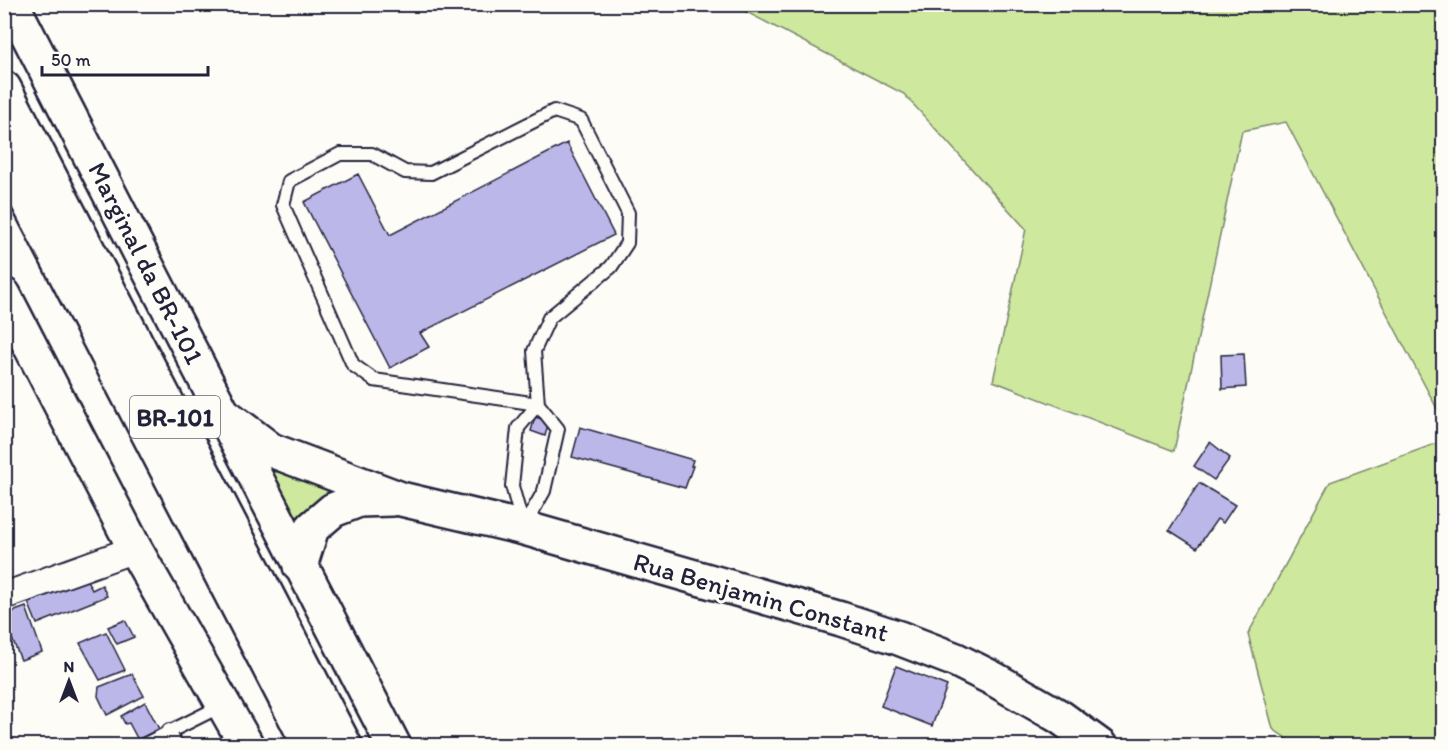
<svg xmlns="http://www.w3.org/2000/svg" width="1448" height="750" font-family="Itim,sans-serif">
	<rect width="100%" height="100%" fill="#fdfcf7"/>
	<filter id="ink" filterUnits="userSpaceOnUse"><feTurbulence type="fractalNoise" baseFrequency=".0167" numOctaves="2"/><feDisplacementMap in="SourceGraphic" scale="12" xChannelSelector="R" yChannelSelector="G"/><feConvolveMatrix kernelMatrix="1 2 1 2 8 2 1 2 1" color-interpolation-filters="sRGB"/></filter>
	<g filter="url(#ink)">
		<!-- green -->
		<path fill="#cee89e" stroke="#78856c" stroke-width="1.5" d="M733 5H1443V420L1286 122 1242 131 1174 451 993 381 1026 229 904 94Z
			M1443 441V745H1296L1273 729 1248 634 1330 482Z
			M258 467 360 492 297 525Z"/>
		<!-- building -->
		<path fill="#bbb8e9" stroke="#22223b" stroke-width="1.5" d="M567 143 614 235 420 333 429 347 390 368 304 202 358 174 390 235Z
			M1244 354 1246 387 1222 389 1221 355Z
			M535 417 549 421 545 436 531 431Z
			M580 427 693 460 691 466H693L685 488 572 457Z
			M1210 442 1230 458 1214 480 1194 466Z
			M1199 483 1235 505 1223 523 1217 519 1197 548 1169 530Z
			M87 580 92 590 102 585 107 596 37 624 28 602Z
			M26 607 42 652 21 660 5 622 4 615Z
			M125 620 134 637 117 644 108 627Z
			M106 632 125 670 100 680 80 643Z
			M896 666 947 686 932 726 881 706Z
			M132 674 144 696 107 715 98 696 99 687Z
			M145 702 159 729 138 740 129 723 125 724 121 716Z"/>
		<g fill="none" stroke-linecap="round" stroke-linejoin="round">
			<defs>
				<path id="lane" d="M523 526 512 486 518 428 538 404
					M524 526 544 491 558 429 538 404 534 351 549 318 611 267 627 243 628 213 581 120 554 111 431 173 405 172 372 154H340L289 181 283 205 353 365 374 380 538 404
					M169 730 176 746
					M141 746 223 705"/>
				<path id="street" d="M4 596 135 549"/>
				<path id="secondary" d="M12 4 394 746
					M4 295 135 549 247 746
					M225 415 271 450 401 499 524 528 841 619 899 638 956 660 994 679 1060 717 1100 746
					M300 566 312 528 333 510 359 500 393 499"/>
				<path id="highway" d="M4 88 345 746
					M4 155 310 746"/>
			</defs>
			<!-- lane casing -->
			<use href="#lane" stroke="#22223b" stroke-width="16"/>
			<!-- street casing -->
			<use href="#street" stroke="#22223b" stroke-width="30"/>
			<!-- secondary casing -->
			<use href="#secondary" stroke="#22223b" stroke-width="38"/>
			<!-- highway casing -->
			<use href="#highway" stroke="#22223b" stroke-width="38"/>
			<!-- lane -->
			<use href="#lane" stroke="#fdfcf7" stroke-width="12"/>
			<!-- street -->
			<use href="#street" stroke="#fdfcf7" stroke-width="26"/>
			<!-- secondary -->
			<use href="#secondary" stroke="#fdfcf7" stroke-width="33"/>
			<!-- highway -->
			<use href="#highway" stroke="#fdfcf7" stroke-width="33"/>
		</g>
	</g>
	<g text-anchor="middle" dominant-baseline="central" stroke-width="6" stroke-linejoin="round" paint-order="stroke">
		<!-- shield labels -->
		<rect fill="#fdfcf7" stroke="#646373" stroke-width="1.5" x="130" y="396" width="90" height="42" rx="4.5"/>
		<g font-size="24" font-weight="bold" fill="#22223b">
			<text x="175" y="417">BR-101</text>
		</g>
		<!-- street labels -->
		<g font-size="26" fill="#22223b" stroke="#fdfcf7">
			<text transform="translate(146 263) rotate(63)">Marginal da BR-101</text>
			<text transform="translate(761 597) rotate(16)">Rua Benjamin Constant</text>
		</g>
	</g>
	<!-- margin -->
	<rect width="1448" height="750" fill="none" stroke="#fdfcf7" stroke-width="24"/>
	<rect x="12" y="12" width="1424" height="726" fill="none" stroke="#22223b" stroke-width="2" filter="url(#ink)"/>
	<!-- north arrow -->
	<g transform="translate(69 681)" stroke="#fdfcf7" stroke-width="4.5" paint-order="stroke">
	<path d="M0-4.5L10 22L0 15L-10 22Z" fill="#22223b"/>
	<text y="-9" font-size="16" font-weight="bold" text-anchor="middle" fill="#22223b">N</text>
	</g>
	<!-- scale -->
	<path d="M42 66v9h166v-9" fill="none" stroke="#22223b" stroke-width="3"/>
	<text x="51" y="66" font-size="18" fill="#22223b" stroke="#fdfcf7" stroke-width="4.5" paint-order="stroke">50 m</text>
</svg>
